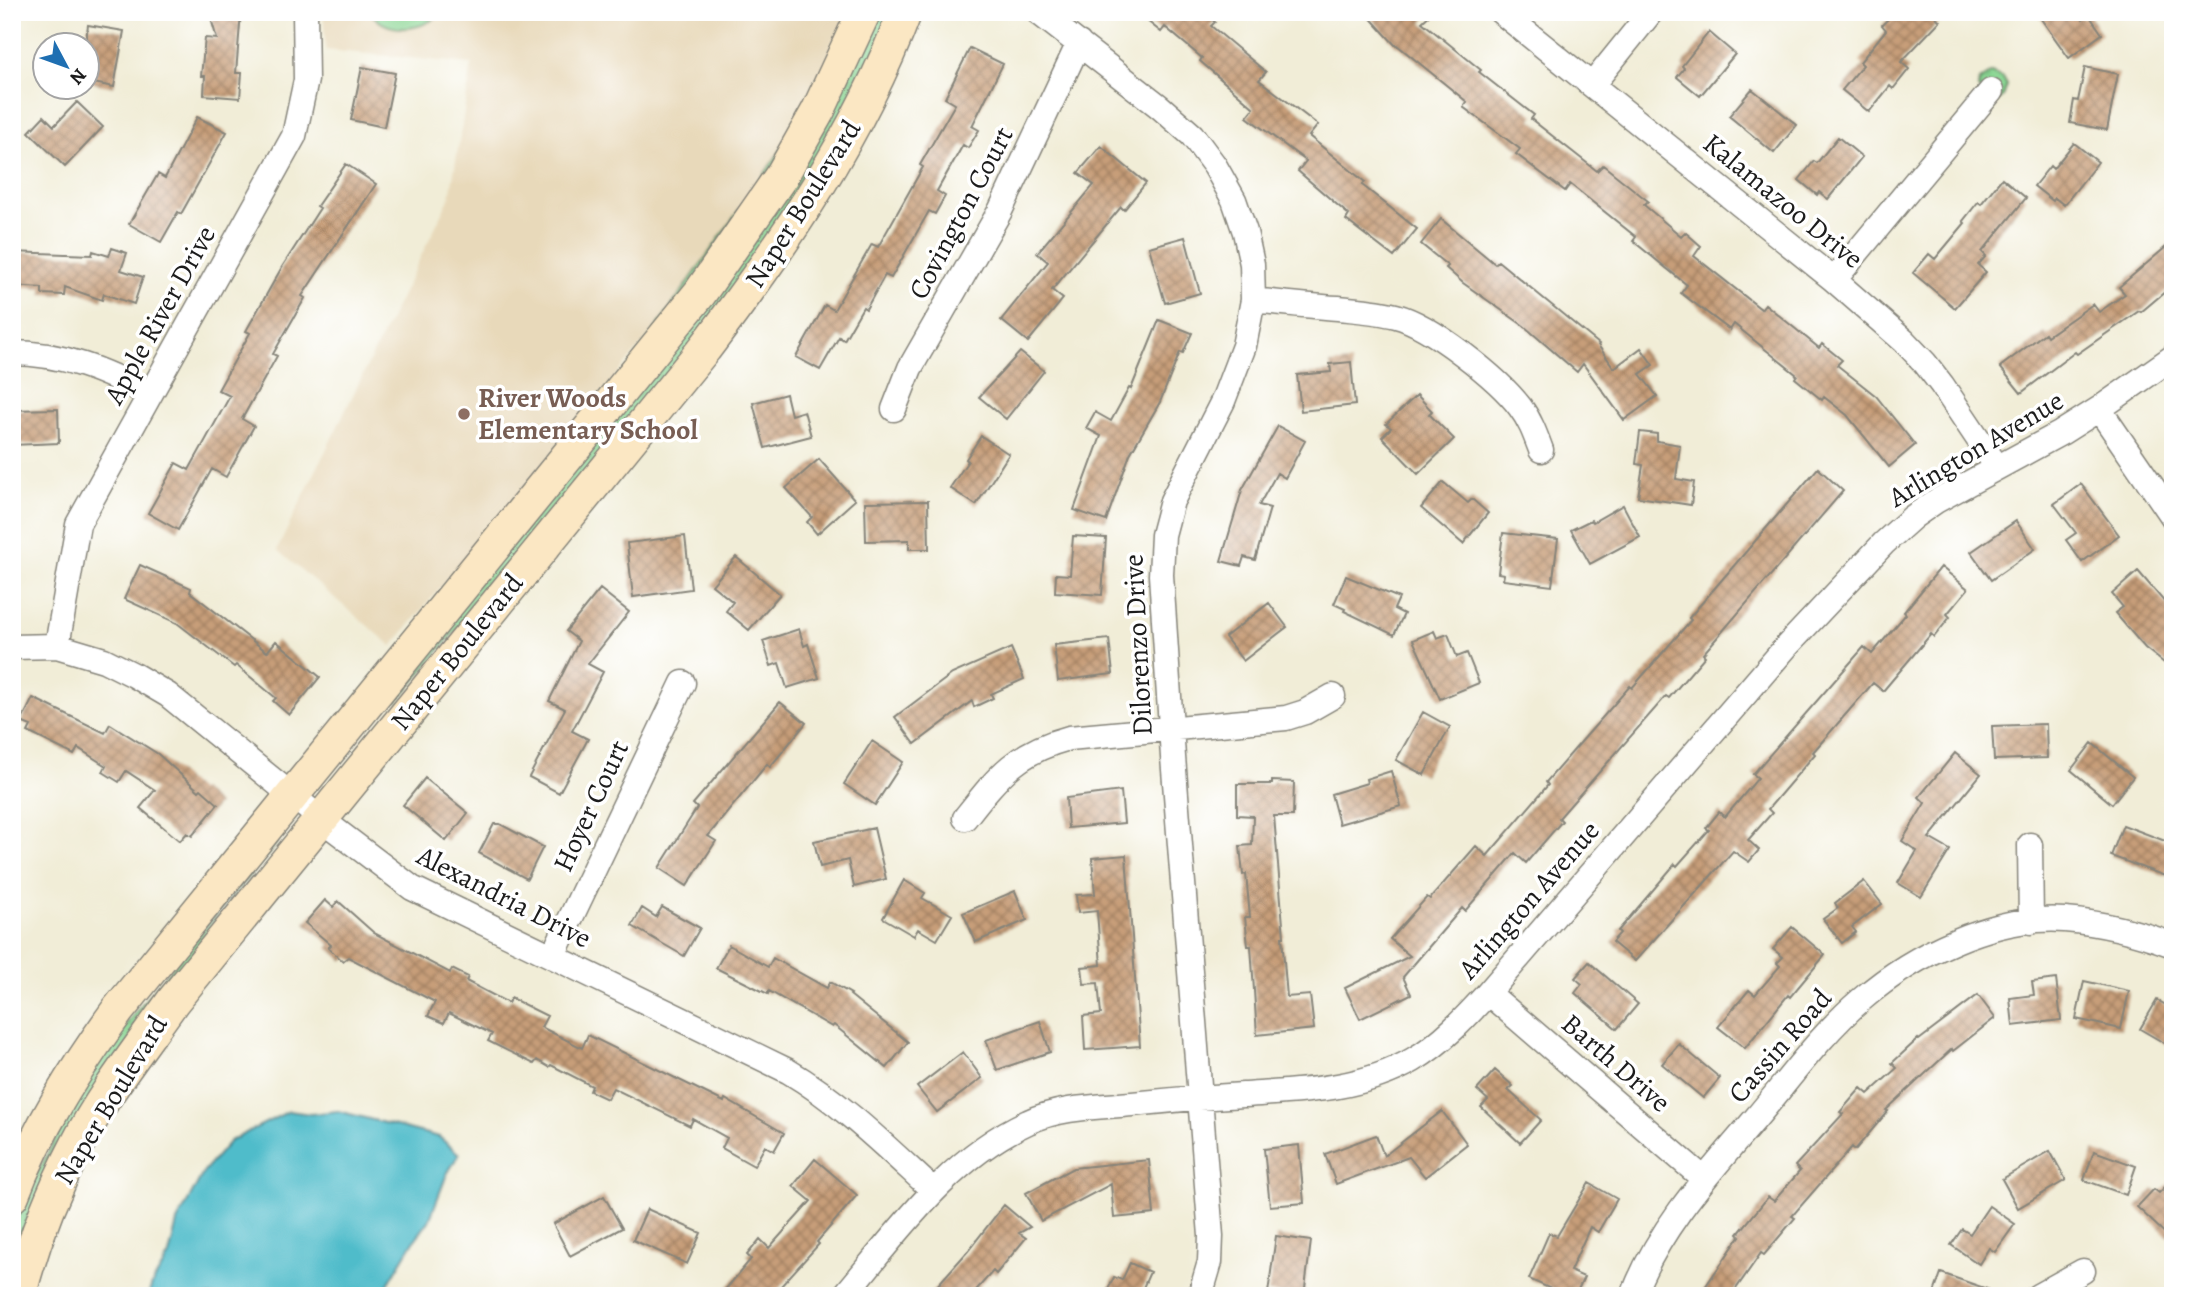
<svg xmlns="http://www.w3.org/2000/svg" width="2185" height="1308" font-family="Alegreya,serif">
	<defs>
		<pattern id="grass-tufts" width="24" height="20" patternUnits="userSpaceOnUse" patternTransform="scale(1.75)"><rect width="24" height="20" fill="#8ad693"/><path d="M3 7l-1-3M5 7V3M7 7l1-3M15 17l-1-3M17 17v-4M19 17l1-3" fill="none" stroke="#76b77e"/></pattern>
		<pattern id="building-cross-hatch" width="8" height="8" patternUnits="userSpaceOnUse" patternTransform="scale(1.75)"><rect width="8" height="8" fill="#c79e79"/><path d="M0 0l8 8M0 8l8-8" fill="none" stroke="#a18062"/></pattern>
	</defs>
	<rect width="100%" height="100%" fill="#fff"/>
	<filter id="ink" filterUnits="userSpaceOnUse"><feTurbulence type="fractalNoise" baseFrequency=".0143" numOctaves="2"/><feDisplacementMap in="SourceGraphic" scale="14" xChannelSelector="R" yChannelSelector="G"/><feConvolveMatrix kernelMatrix="1 2 1 2 8 2 1 2 1" color-interpolation-filters="sRGB"/></filter>
	<filter id="wash" filterUnits="userSpaceOnUse"><feTurbulence type="fractalNoise" baseFrequency=".00686" numOctaves="4" result="noise"/><feDisplacementMap in="SourceGraphic" scale="28" xChannelSelector="R" yChannelSelector="G"/><feGaussianBlur stdDeviation="1.57" result="paint"/><feColorMatrix in="noise" values="0 0 0 0 0 0 0 0 0 0 0 0 0 0 0 0 0 1.4 0 .05"/><feComposite in="paint" operator="in"/></filter>
	<g filter="url(#wash)">
		<rect width="100%" height="100%" fill="#f1edd7"/>
		<!-- built -->
		<path fill="#e8d9ba" d="M323 12H853L799 124 697 278 392 646 277 550 450 197 472 64 326 50Z"/>
		<!-- grass -->
		<path fill="url(#grass-tufts)" stroke="#537958" stroke-width="2" d="M878 12H896L860 90 743 283 397 702 455 615Z
			M1991 73 2003 78 2007 85 2003 97 1996 102 1978 88 1980 80Z
			M278 838V842L220 912 172 985 12 1285V1233L29 1188 102 1053Z"/>
		<!-- park -->
		<path fill="#8ad693" stroke="#537958" stroke-width="2" d="M370 12H441C423 32 387 35 370 12Z"/>
		<!-- water -->
		<path fill="#50bcca" stroke="#366c73" stroke-width="2" d="M289 1111 311 1114 338 1111 439 1137 459 1154 447 1174 429 1221 414 1241 381 1296H148L152 1284 169 1255 177 1222 204 1171 230 1141Z"/>
		<g id="blocks">
			<!-- building -->
			<path fill="url(#building-cross-hatch)" d="M209 12H241L236 73H242L240 98 204 95 205 76H201L205 38 217 39Z
				M1136 12H1203L1215 22 1211 26 1266 72 1259 80 1318 125 1309 136 1365 182 1362 185 1417 229 1394 257 1346 220 1349 215 1298 171 1306 161 1247 117 1254 108 1200 61 1202 58 1165 27 1161 32Z
				M1365 12H1433L1422 22 1481 70 1479 72 1534 115 1531 119 1597 171 1603 165 1648 201 1644 205 1681 236 1685 232 1701 246 1694 256 1761 309 1765 304 1819 348 1822 344 1842 360 1837 365 1876 396 1915 445 1889 467 1847 415 1824 397 1822 400 1795 378 1797 375 1734 324 1730 330 1681 293 1687 285 1633 241 1636 237 1570 184 1565 191 1516 154 1520 149 1463 107 1467 102 1397 45 1396 46Z
				M1895 12H1931L1940 21 1901 62 1909 69 1893 89 1890 86 1869 112 1842 90 1863 65 1860 62 1886 30 1882 25Z
				M2036 12H2078L2083 19 2089 15 2102 34 2069 58Z
				M88 25 124 31 114 87 88 82V46H85Z
				M1709 32 1735 54 1700 96 1677 77 1684 68 1682 66Z
				M970 48 1003 64 972 126 979 130 968 148 963 145 937 191 945 196 935 214 929 211 891 278 885 275 866 309 863 307 844 340 839 337 820 370 796 357 825 305 834 310 872 244 878 247 923 167 920 165 955 104 945 98Z
				M362 67 395 73 384 127 351 120Z
				M2085 67 2118 74 2107 130 2070 123 2074 100 2078 101Z
				M1752 89 1797 125 1774 153 1729 116Z
				M77 102 103 127 65 167 29 132 44 116 54 126Z
				M197 117 227 132 181 214 178 212 161 242 129 224 158 174 165 178Z
				M1838 137 1862 157 1828 199 1819 192 1817 195 1799 180 1814 161 1817 163Z
				M2074 143 2098 162 2064 205 2055 198 2053 201 2034 186 2050 166 2053 169Z
				M1101 146 1146 183 1124 210 1121 207 1052 290 1063 299 1028 342 1001 320 1048 262 1037 253 1094 185 1078 173Z
				M346 164 376 184 302 296 305 298 273 354 277 356 242 419 254 426 226 477 212 469 178 530 148 513 176 463 189 470 230 396 218 390 250 333 246 331 282 267 320 208 317 206Z
				M2002 178 2026 198 1982 252 1986 256 1978 265 1986 272 1955 308 1913 273 1929 254 1935 259 1965 223 1963 221 1978 202 1981 204Z
				M1441 219 1495 264 1498 261 1599 344 1598 345 1614 368 1641 348 1653 365 1640 374 1657 396 1624 420 1583 364 1577 372 1524 326 1463 283 1446 268 1448 266 1421 244Z
				M1185 237 1200 293 1165 303 1149 247Z
				M2173 241V285L2141 312 2139 311 2077 354 2075 352 2021 393 2000 367 2045 333 2047 336 2093 304 2099 312 2125 294 2119 287Z
				M112 248 127 253 121 270 143 277 134 304 104 294 102 300 65 287 64 295 42 294V288L12 286V252L92 255 93 251 109 256Z
				M1159 320 1192 333 1183 353 1180 352 1160 402 1130 454 1106 521 1074 510 1101 436 1086 428 1095 412 1111 421 1129 388 1131 389Z
				M1020 352 1044 371 1006 419 979 397Z
				M1351 362 1355 405 1301 411 1297 375 1331 372 1330 364Z
				M786 394 791 415 804 411 811 436 765 448 753 403Z
				M1417 395 1432 411 1429 414 1454 439 1418 474 1382 437 1391 428 1386 424Z
				M58 409 59 443 12 445V410Z
				M1278 426 1305 441 1285 478 1277 473 1259 505 1270 508 1255 560 1244 557 1241 566 1221 561 1242 490Z
				M1640 432 1657 434V441L1680 445 1676 479 1694 482 1691 505 1638 497 1643 465 1636 464Z
				M981 436 1009 454 976 505 950 488 968 461 966 459Z
				M819 459 855 500 817 534 807 522 812 517 786 488Z
				M1818 468 1843 491 1703 654 1705 656 1669 698 1666 696 1559 818 1562 821 1526 863 1515 853 1465 911 1462 908 1403 977 1411 994 1360 1019 1345 988 1410 956 1390 939 1427 897 1430 899 1476 846 1487 856 1548 785 1546 782 1630 686 1632 688 1691 620 1689 618Z
				M1443 482 1468 503 1472 499 1488 513 1463 544 1421 508Z
				M2081 484 2119 535 2082 562 2066 540 2076 533 2054 504Z
				M928 501 929 549H909V540L866 541 865 502Z
				M1623 505 1640 537 1590 564 1571 530 1591 520 1593 522Z
				M2016 521 2035 549 1991 580 1971 552Z
				M1503 533 1558 539 1552 586 1503 580 1504 574 1498 573Z
				M685 536 691 589 633 597 627 543Z
				M1073 536 1106 538 1102 595 1055 592 1056 574 1070 575Z
				M736 557 780 594 749 630 726 611 733 602 712 585Z
				M140 565 191 588 190 592 267 652 276 641 320 677 289 715 273 701 276 698 236 665 234 667 177 623 124 599Z
				M1941 567 1968 589 1947 614 1950 617 1934 637 1931 634 1883 691 1873 683 1813 752 1815 754 1768 809 1772 813 1748 840 1759 850 1749 862 1733 851 1635 961 1612 942 1620 933 1618 931 1675 864 1677 866 1709 830 1706 828 1719 812 1725 817 1758 778 1753 774 1864 647 1872 654 1906 614 1904 612Z
				M2138 571 2173 612V670L2145 648 2115 613 2123 607 2112 594Z
				M1346 576 1399 598 1394 609 1404 614 1394 635 1344 611 1345 609 1334 604Z
				M600 589 629 612 588 664 603 672 572 731 588 739 559 793 529 777 565 709 549 701 579 641 566 631Z
				M1269 603 1287 627 1243 661 1225 637Z
				M799 629 804 646 808 644 819 678 787 688 779 663 771 666 763 641Z
				M1434 631 1437 638 1448 634 1457 657 1467 653 1479 683 1440 699 1413 640Z
				M1109 639 1113 674 1058 681 1054 645Z
				M1011 648 1024 679 991 694 993 698 974 707 972 701 915 744 895 717 952 674Z
				M33 698 105 733 110 724 158 754 199 791 201 789 218 804 192 836 187 833 180 841 140 808 155 790 126 771 119 782 103 772 106 766 78 748 74 755 28 732 31 726 21 722Z
				M780 702 806 723 770 767 767 764 708 836 716 841 687 886 659 868 697 808 693 804Z
				M1423 712 1450 727 1424 775 1396 760Z
				M2046 724 2047 758 1994 760 1992 726Z
				M872 741 903 762 875 805 844 784Z
				M2092 743 2133 777 2112 804 2071 770Z
				M1955 753 1981 774 1929 838 1950 850 1921 897 1898 883 1917 851 1902 841 1925 803 1919 797Z
				M1391 771 1401 806 1339 824 1331 794 1367 783 1366 779Z
				M425 778 468 813 446 841 403 805Z
				M1272 781 1294 782 1293 816H1274L1284 937H1282L1287 997 1310 995 1314 1029 1257 1035 1251 946H1248L1245 917H1250L1246 874 1243 875 1240 846 1252 845 1253 816 1237 815V784H1272Z
				M1121 791 1124 823 1068 828 1066 798Z
				M494 824H500L543 847 527 879 479 853Z
				M2123 825 2173 844V855L2165 876 2111 856Z
				M874 828 886 879 854 887 848 860 820 867 814 841Z
				M1126 855 1140 1046 1085 1050 1083 1016 1101 1014 1098 983 1084 984 1082 967 1101 965 1097 911 1078 913 1076 895 1095 894 1092 858Z
				M904 880 925 893 922 898 952 915 937 940 918 929 914 936 883 918Z
				M1864 881 1882 904 1852 927 1856 932 1842 943 1823 919 1838 908 1835 903Z
				M1015 891 1027 920 976 942 963 913Z
				M325 900 333 907 338 901 374 933 450 973 452 969 468 977 466 981 508 1003 511 998 547 1016 541 1027 582 1048 588 1035 724 1102 725 1099 784 1133 774 1151 765 1146 754 1166 722 1148 727 1138 693 1119 690 1126 613 1088 607 1099 590 1091 592 1086 551 1065 549 1067 537 1060 534 1064 488 1041 492 1034 449 1013 444 1023 428 1016 435 1002 348 957 343 961 328 948 331 945 305 923Z
				M662 907 700 928 684 956 632 926 642 908 656 917Z
				M1792 927 1825 955 1790 997 1788 995 1745 1048 1718 1027 1749 990 1755 995 1780 966 1777 963 1783 957 1773 949Z
				M729 945 768 967 773 958 827 988 830 982 851 994 850 995 908 1042 887 1068 834 1025 832 1027 769 991 768 994 716 968Z
				M1589 962 1638 1004 1617 1029 1575 993 1582 984 1575 978Z
				M2056 979 2061 1020 2013 1026 2010 998 2034 995 2032 982Z
				M2084 981 2129 991 2121 1029 2076 1019Z
				M1978 995 1995 1018 1953 1051 1952 1049 1886 1110 1888 1111 1855 1150 1852 1147 1792 1216 1795 1218 1764 1255 1761 1253 1731 1296H1699L1740 1236 1738 1234 1768 1197 1774 1201 1800 1171 1795 1166 1843 1114 1840 1112 1861 1088 1868 1094 1897 1068 1892 1063 1918 1039 1919 1040Z
				M2157 1000 2173 1009V1048L2140 1029Z
				M1040 1021 1050 1052 997 1070 986 1040Z
				M1679 1044 1720 1078 1703 1098 1662 1064Z
				M963 1052 982 1078 937 1112 917 1087Z
				M1495 1070 1513 1086 1508 1090 1541 1120 1520 1143 1481 1107 1488 1100 1477 1090Z
				M1442 1111 1467 1144 1425 1177 1409 1157 1336 1184 1325 1154 1376 1135 1384 1156Z
				M1299 1145 1304 1203 1270 1206 1264 1149Z
				M2050 1151 2066 1180 2018 1208 2002 1179Z
				M2094 1151 2136 1166 2126 1195 2084 1180Z
				M815 1159 857 1195 817 1242 819 1244 772 1296H720L751 1259 747 1255 760 1239 769 1248 811 1201 793 1186Z
				M1149 1160 1154 1214 1114 1218 1111 1184 1041 1221 1026 1193 1073 1168Z
				M2173 1179V1241L2137 1207 2154 1189 2159 1193Z
				M1589 1183 1617 1199 1598 1232 1590 1227 1570 1271 1584 1277 1575 1296H1566L1529 1279 1549 1233 1557 1236Z
				M604 1196 622 1228 570 1256 553 1224Z
				M1004 1205 1030 1227 1019 1233 1026 1238 996 1274 993 1271 971 1296H928L968 1251Z
				M1989 1206 2015 1224 1995 1252 1989 1248 1979 1264 1951 1245 1962 1229 1970 1234Z
				M647 1209 701 1233 687 1264 633 1240Z
				M1276 1236 1311 1241 1304 1296 1268 1293Z
				M1130 1263 1150 1272 1142 1290 1155 1296H1105L1114 1277 1122 1280Z
				M1941 1273 1999 1293 1998 1296H1933Z"/>
		</g>
	</g>
	<g filter="url(#ink)">
		<use href="#blocks" fill-opacity="0" stroke="#86847a" stroke-width="2"/>
		<g fill="none" stroke-linecap="round" stroke-linejoin="round">
			<defs>
				<path id="minor" d="M1038 12 1160 107 1192 135 1215 166 1234 200 1245 232 1252 264 1253 300 1244 346 1223 401 1172 501 1163 535 1161 575 1173 757 1211 1236 1210 1262 1200 1296
					M1501 12 1834 280 1904 341 1925 363 1942 385 1997 467
					M1592 85 1651 12
					M1834 280 1991 91
					M1253 300C1281 303 1309 306 1338 308 1357 310 1377 311 1396 316 1431 325 1498 378 1520 407 1530 420 1535 434 1541 450
					M12 353C63 353 105 371 149 394
					M894 409 910 368 1000 211 1079 43
					M2099 409 2173 517
					M57 646 78 524 294 136 306 80 305 12
					M12 647 57 646 104 660 134 675 168 695 321 819 412 888 788 1071C842 1103 887 1148 934 1191
					M965 818C998 776 1016 752 1069 738L1286 718 1305 712 1333 696
					M2030 845 2031 922
					M553 955 683 683
					M1488 993 1704 1179
					M844 1296C898 1232 949 1158 1028 1122 1059 1107 1098 1107 1132 1104 1169 1100 1206 1097 1243 1095 1301 1091 1361 1090 1413 1060 1442 1043 1466 1017 1488 993L1786 647 1884 543 1913 517 1936 501 2061 433 2099 409 2173 357
					M1633 1296C1658 1228 1710 1172 1756 1118 1790 1078 1822 1033 1862 999 1914 954 1994 915 2065 920 2102 923 2138 932 2173 945
					M2038 1296 2083 1271"/>
				<path id="secondary" d="M12 1196C37 1129 76 1068 118 1010L700 293 782 175 818 111 864 12
					M19 1296C32 1244 52 1193 77 1145 103 1094 140 1048 173 1001L705 348C784 244 859 135 905 12"/>
			</defs>
			<!-- minor casing -->
			<use href="#minor" stroke="#86847a" stroke-width="27"/>
			<!-- secondary casing -->
			<use href="#secondary" stroke="#86847a" stroke-width="36"/>
			<!-- minor -->
			<use href="#minor" stroke="#fff" stroke-width="24"/>
			<!-- secondary -->
			<use href="#secondary" stroke="#fbe7c3" stroke-width="33"/>
		</g>
	</g>
	<!-- markers -->
	<circle fill="#8d6e63" stroke="#fff" stroke-width="2.5" cx="464" cy="414" r="7"/>
	<g text-anchor="middle" dominant-baseline="central" stroke-width="7" stroke-linejoin="round" paint-order="stroke">
		<!-- street labels -->
		<g font-size="28" fill="#1c1c1c" stroke="#fff">
			<text transform="translate(1783 201) rotate(39)">Kalamazoo Drive</text>
			<text transform="translate(803 204) rotate(-58)">Naper Boulevard</text>
			<text transform="translate(961 213) rotate(-62)">Covington Court</text>
			<text transform="translate(160 315) rotate(-61)">Apple River Drive</text>
			<text transform="translate(1976 449) rotate(-31)">Arlington Avenue</text>
			<text transform="translate(1138 645) rotate(-93)">Dilorenzo Drive</text>
			<text transform="translate(457 652) rotate(-51)">Naper Boulevard</text>
			<text transform="translate(591 806) rotate(-65)">Hoyer Court</text>
			<text transform="translate(504 897) rotate(27)">Alexandria Drive</text>
			<text transform="translate(1529 900) rotate(-49)">Arlington Avenue</text>
			<text transform="translate(1780 1046) rotate(-49)">Cassin Road</text>
			<text transform="translate(1616 1063) rotate(41)">Barth Drive</text>
			<text transform="translate(111 1100) rotate(-59)">Naper Boulevard</text>
		</g>
		<!-- education labels -->
		<g font-size="28" font-weight="bold" fill="#785e54" stroke="#fff" text-anchor="start">
			<text x="478" y="398">River Woods<tspan x="478" dy="32">Elementary School</tspan></text>
		</g>
	</g>
	<!-- margin -->
	<rect width="2185" height="1308" fill="none" stroke="#fff" stroke-width="42"/>
	<!-- north arrow -->
	<g transform="translate(66 66) rotate(131)"><circle r="33" fill="#ffffff" stroke="#a4a4a4" stroke-width="2"/>
	<path d="M0-5L12 26L0 18L-12 26Z" fill="#1f6fb2"/>
	<text y="-10" font-size="19" font-weight="bold" text-anchor="middle" fill="#1c1c1c">N</text>
	</g>
</svg>
